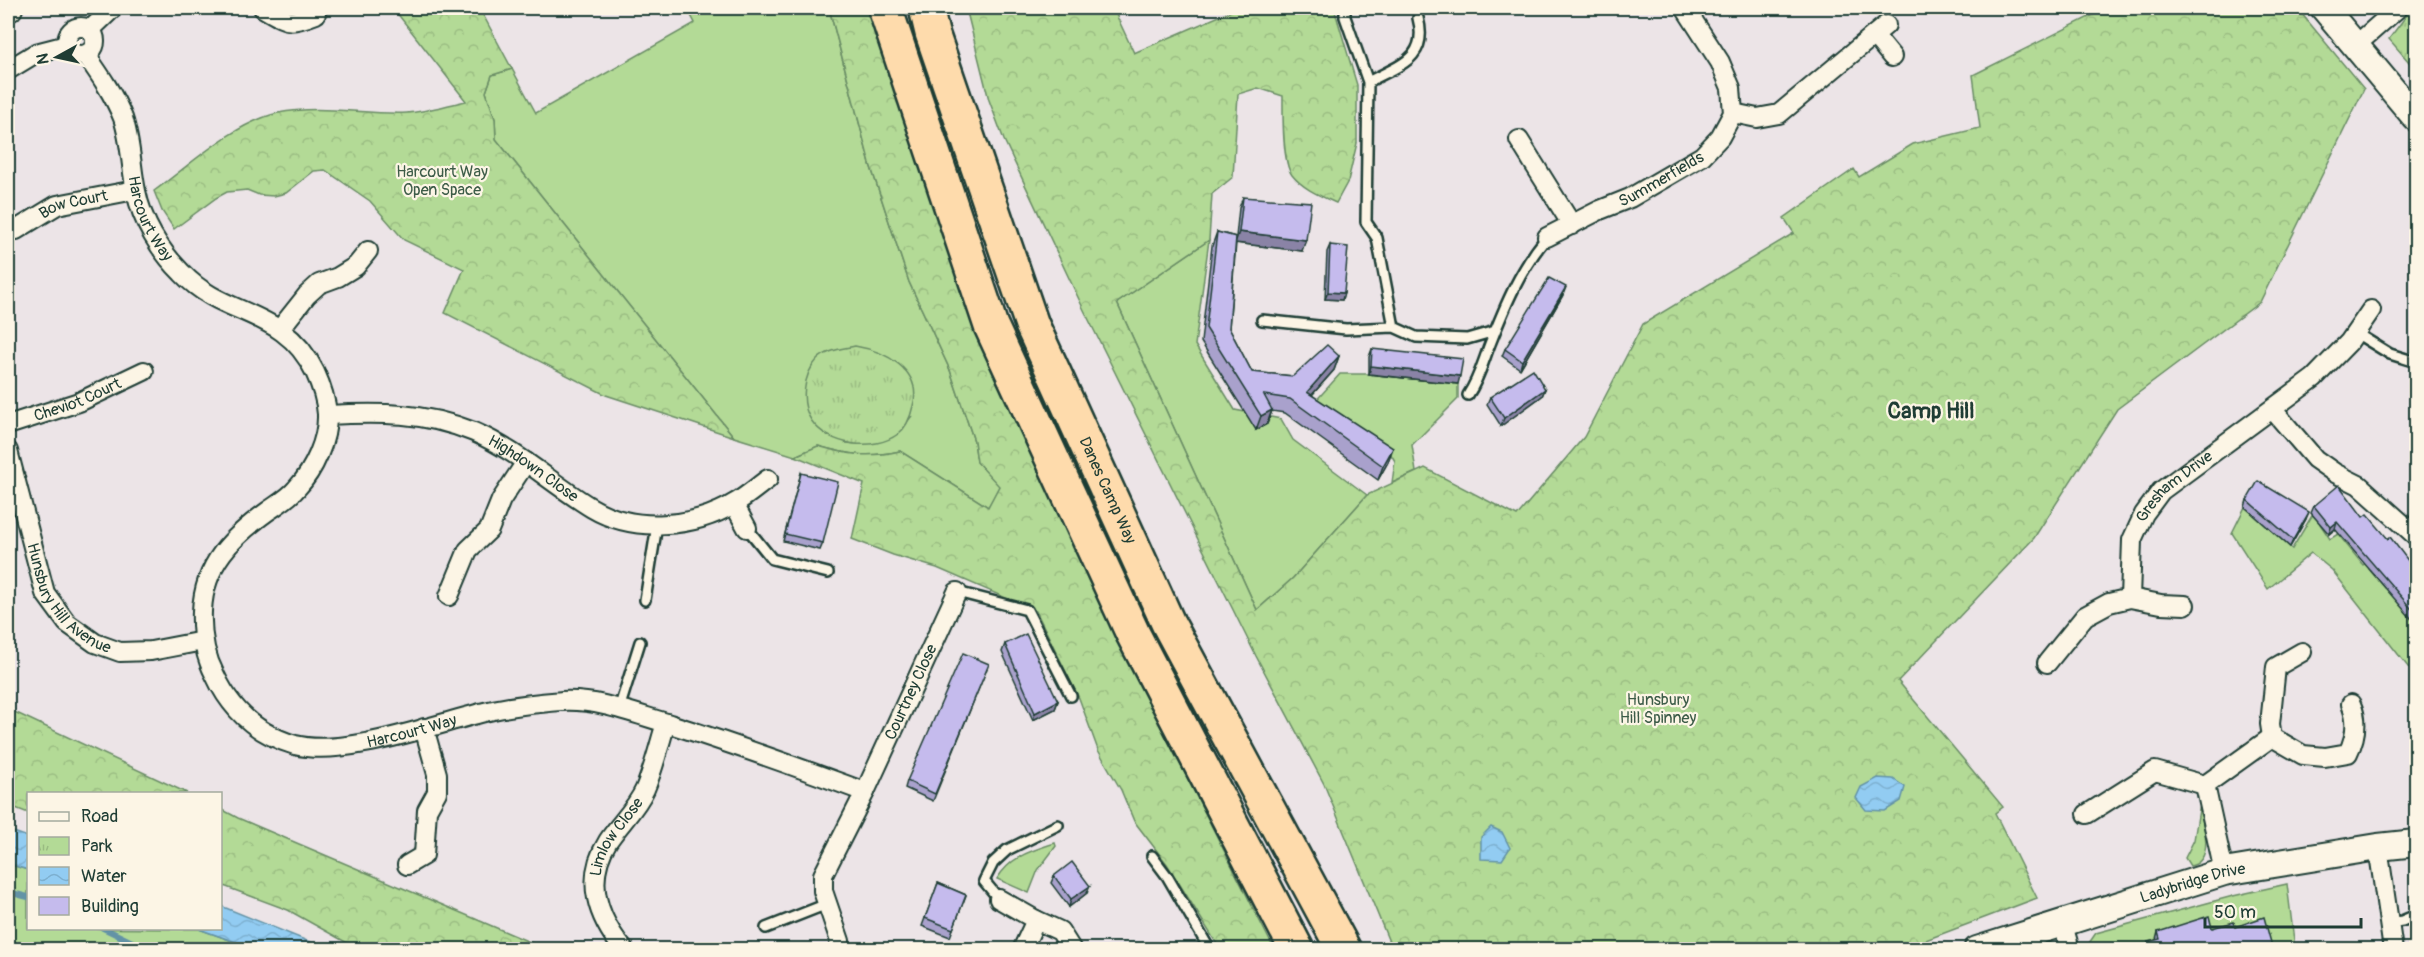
<svg xmlns="http://www.w3.org/2000/svg" width="2424" height="957" font-family="Pangolin,sans-serif">
	<defs>
		<pattern id="forest-crowns" width="20" height="18" patternUnits="userSpaceOnUse" patternTransform="scale(1.5)"><rect width="20" height="18" fill="#b3da96"/><path d="M2 6a3 3 0 1 1 6 0M12 15a3 3 0 1 1 6 0" fill="none" stroke="#9abc82"/></pattern>
		<pattern id="park-tufts" width="24" height="20" patternUnits="userSpaceOnUse" patternTransform="scale(1.5)"><rect width="24" height="20" fill="#b3da96"/><path d="M3 7l-1-3M5 7V3M7 7l1-3M15 17l-1-3M17 17v-4M19 17l1-3" fill="none" stroke="#9abc82"/></pattern>
		<pattern id="water-waves" width="16" height="10" patternUnits="userSpaceOnUse" patternTransform="scale(1.5)"><rect width="16" height="10" fill="#92ccf2"/><path d="M0 5q4-4 8 0t8 0" fill="none" stroke="#7db0d0"/></pattern>
	</defs>
	<rect width="100%" height="100%" fill="#ece4e7"/>
	<filter id="ink" filterUnits="userSpaceOnUse"><feTurbulence type="fractalNoise" baseFrequency=".0167" numOctaves="2"/><feDisplacementMap in="SourceGraphic" scale="12" xChannelSelector="R" yChannelSelector="G"/><feConvolveMatrix kernelMatrix="1 2 1 2 8 2 1 2 1" color-interpolation-filters="sRGB"/></filter>
	<g filter="url(#ink)">
		<!-- green -->
		<path fill="#b3da96" stroke="#698c65" stroke-width="1.5" fill-rule="evenodd" d="M687 8H829L870 164 909 282 950 370 974 441 977 462 1000 486 988 507 900 451C868 458 849 455 818 446L795 456 734 437 496 139 495 119 486 92 492 75 512 69 536 113 695 23ZM911 417C907 422 903 428 899 432 886 444 863 445 847 443Z
			M1209 240 1195 345 1235 410 1281 419 1293 440 1367 495 1293 578 1257 610 1117 303Z
			M1340 374H1369L1458 384V399L1412 445 1416 472 1392 483 1395 461 1387 448 1312 405Z
			M2245 507 2292 549 2316 509 2320 524 2330 539 2338 534 2363 565 2374 556 2369 569 2385 588 2394 580 2416 623V677L2332 570 2311 553 2268 589 2232 533Z
			M2199 810C2205 826 2214 861 2190 866L2185 858 2194 840Z
			M1055 843 1056 846 1038 870 1029 893 997 879C1011 856 1031 851 1055 843Z
			M8 864 28 870V928L199 929 255 949H8Z
			M2287 884 2295 949 2158 946 2146 949H2085L2096 933 2233 896Z"/>
		<!-- forest -->
		<path fill="url(#forest-crowns)" stroke="#698c65" stroke-width="1.5" d="M393 8H482L480 9 512 69 492 75 486 92 495 119 496 139 734 437 606 395 445 313 464 269 404 240 370 201 325 170 314 171 286 193 274 196 259 195 247 190 227 192 216 198 174 229 162 211 154 191C190 165 234 123 278 113 321 104 364 115 407 113 426 112 447 105 466 101Z
			M829 8H867L919 157 1089 575 1179 762 1274 949H1220L1167 864 1134 821 1121 790 1098 750 1079 698 1036 611 937 568 893 555 852 539 864 484 795 456 818 446C849 455 868 458 900 451L988 507 999 486 977 462 974 441 950 370 909 282 870 164Z
			M966 8H1113L1134 53 1238 8H1334L1357 85V143L1348 181 1336 203C1321 196 1303 189 1292 175 1282 162 1283 114 1283 96L1258 88 1238 94 1233 177 1212 194 1209 240 1117 303 1257 610 1293 578 1367 495 1425 468 1517 516 1584 437 1643 324 1794 233 1784 218 1854 169 1859 177 1913 144 1980 128 1973 75 2107 8H2297L2364 89 2260 302 2117 409 2034 538 1898 681 2003 807 1995 813 2037 898 1902 949H1392L1324 784 1256 656 1084 310 1004 140 989 100Z
			M8 709 187 793 28 794V813L8 805Z
			M221 809 238 818 546 949H358L288 910 221 885Z"/>
		<!-- park -->
		<path fill="url(#park-tufts)" stroke="#698c65" stroke-width="1.5" d="M2412 8H2416V70L2389 39Z
			M855 346C885 351 923 370 913 406 911 415 906 428 898 434 874 452 828 446 811 420 800 403 803 375 817 360 827 350 842 349 855 346Z"/>
		<!-- water -->
		<path fill="url(#water-waves)" stroke="#6493a6" stroke-width="1.5" d="M1878 778 1893 779 1905 787 1901 801 1885 811 1866 810 1856 798 1861 787Z
			M1491 827 1502 832 1510 848 1502 860 1481 859V837Z
			M8 830 28 837V870L8 864Z
			M221 906 327 949H255L199 929 220 928Z"/>
		<g fill="none" stroke-linecap="round" stroke-linejoin="round">
			<!-- stream -->
			<path stroke="#6493a6" stroke-width="6" d="M8 892 28 897
				M103 928 149 950"/>
			<defs>
				<path id="lane" d="M1368 82C1399 65 1429 59 1418 18
					M1262 320 1346 329 1394 327 1377 238 1366 222 1368 82 1345 17V8
					M1394 327 1416 337 1467 339 1495 331
					M2356 333 2390 354 2416 362
					M1468 395C1479 379 1483 362 1490 344 1505 306 1520 269 1547 237
					M747 528 772 559 828 573
					M957 592 1027 610 1071 696
					M645 600 657 525
					M619 709 640 642
					M1152 856 1167 876 1210 950
					M999 899 984 881 993 863 1007 850 1058 825
					M2389 923 2402 921 2416 915
					M766 928 827 904"/>
				<g id="street">
					<path d="M263 8C288 22 288 25 316 14"/>
					<circle cx="81" cy="41" r="14"/>
					<path d="M90 30 113 8"/>
					<path d="M1874 35 1892 57"/>
					<path d="M2356 45 2398 8"/>
					<path id="s1" d="M86 55C100 75 114 95 123 118 131 142 131 167 136 191 142 222 160 251 182 273 225 319 284 307 315 372 321 385 326 400 327 414 328 439 314 470 297 488 290 497 278 504 268 511 232 537 204 564 202 611 201 634 204 654 215 675 231 710 257 734 295 745 345 758 437 723 489 711 513 705 538 703 562 701 599 699 635 714 670 724 736 745 800 768 865 792L823 875V891L840 941 838 950"/>
					<path d="M8 70 36 53 67 45"/>
					<path d="M1733 113 1757 118 1779 114 1886 25"/>
					<path d="M1519 140 1572 225"/>
					<path id="s2" d="M16 230 57 205 135 190"/>
					<path id="s3" d="M1547 237 1600 210 1630 198 1702 156 1720 137 1733 113 1731 88 1720 62 1685 8"/>
					<path d="M280 329 307 295 319 284 338 277 356 266 368 251"/>
					<path d="M2273 410 2315 459 2335 473 2359 485 2416 536"/>
					<path id="s4" d="M327 415C379 412 425 412 474 432 518 451 552 484 592 508 634 533 694 528 735 503 747 496 757 487 768 479"/>
					<path id="s5" d="M8 425 79 402 144 371"/>
					<path id="s6" d="M8 451 45 593 67 623 95 643 120 652 151 651 203 641"/>
					<path d="M734 504 747 528"/>
					<path d="M449 596 468 550 489 530 501 500 526 462"/>
					<path id="s7" d="M2130 598 2132 540 2144 514 2161 491 2314 378 2349 342 2371 310"/>
					<path d="M2302 652 2276 667 2270 724 2272 737 2303 755 2325 757 2348 753C2356 737 2358 720 2351 704"/>
					<path d="M2047 663 2085 616 2109 603 2130 598 2161 604 2185 605"/>
					<path d="M2205 785 2224 872"/>
					<path id="s8" d="M865 792 957 592"/>
					<path d="M2087 814 2155 771 2205 785 2272 737"/>
					<path d="M2378 847 2393 950"/>
					<path d="M407 865 424 855 427 810 437 792V774L424 728"/>
					<path d="M999 899 1036 920 1022 950"/>
					<path d="M1036 920 1060 931 1072 950"/>
					<path d="M2062 921 2070 950"/>
					<path id="s9" d="M624 950C597 917 584 879 608 841 620 823 636 809 645 789 654 768 659 745 666 723"/>
				</g>
				<g id="secondary">
					<path d="M8 8H9"/>
					<path d="M2324 8 2416 118"/>
					<path id="s10" d="M1977 950 2224 872 2378 847 2416 843"/>
				</g>
				<g id="highway">
					<path d="M885 8 991 326 1133 634 1297 950"/>
					<path id="s11" d="M926 8 932 33 1032 325 1168 623 1344 950"/>
				</g>
			</defs>
			<!-- lane casing -->
			<use href="#lane" stroke="#1f3d34" stroke-width="14"/>
			<!-- street casing -->
			<use href="#street" stroke="#1f3d34" stroke-width="22"/>
			<!-- secondary casing -->
			<use href="#secondary" stroke="#1f3d34" stroke-width="30"/>
			<!-- highway casing -->
			<use href="#highway" stroke="#1f3d34" stroke-width="38"/>
			<!-- lane -->
			<use href="#lane" stroke="#fcf5e5" stroke-width="9"/>
			<!-- street -->
			<use href="#street" stroke="#fcf5e5" stroke-width="18"/>
			<!-- secondary -->
			<use href="#secondary" stroke="#fcf5e5" stroke-width="26"/>
			<!-- highway -->
			<use href="#highway" stroke="#fedbac" stroke-width="33"/>
		</g>
		<!-- wall -->
		<path fill="#a9a1cc" stroke="#1f3d34" stroke-width="1.5" d="M1243 197 1302 251 1236 243 1229 328 1252 372 1293 376 1339 356 1334 370 1312 395 1388 462 1378 480 1285 413 1272 411 1267 424 1256 430 1201 342 1212 246 1217 232 1236 237 1239 208Z
			M1330 245 1344 293 1342 300 1325 299 1327 252Z
			M1563 295 1520 369 1502 356 1505 349Z
			M1372 349 1458 384 1369 374V357Z
			M1545 389 1542 396 1501 426 1487 404 1490 397Z
			M801 473 823 543 820 550 783 541Z
			M2247 500 2306 519 2290 547 2245 507Z
			M2314 506 2363 517 2388 539 2416 571V624L2335 529 2329 534 2311 513Z
			M1005 644 1058 701 1055 709 1033 720 1002 652Z
			M986 671 933 801 905 788 907 781Z
			M1054 876 1087 893 1069 907 1051 883Z
			M938 883 966 895 950 937 922 926Z
			M2235 927 2147 948 2148 942 2156 940 2158 932Z"/>
		<!-- shaded-wall -->
		<path fill="#8a83a6" stroke="#1f3d34" stroke-width="1.5" d="M1239 232 1306 240 1302 251 1235 243Z
			M1566 287 1563 295 1520 369 1522 361Z
			M1328 292 1344 293 1342 300 1325 299Z
			M1339 356 1334 370 1302 406 1307 392Z
			M1371 366 1460 376 1458 384 1369 374Z
			M1545 389 1542 396 1501 426 1504 418Z
			M1272 410 1267 424 1256 430 1261 416Z
			M1393 448 1388 462 1378 480 1383 466Z
			M2309 512 2306 519 2290 547 2293 540Z
			M2337 522 2335 529 2329 534 2331 527Z
			M1058 701 1055 709 1033 720 1035 713Z
			M1090 886 1087 893 1069 907 1071 899Z"/>
		<!-- building -->
		<path fill="#c5bbed" stroke="#1f3d34" stroke-width="1.5" d="M1243 197 1311 202 1306 240 1239 232Z
			M1217 232 1236 237 1229 328 1252 372 1293 376 1327 345 1339 356 1307 392 1393 448 1383 466 1290 399 1264 395 1272 410 1261 416 1206 328Z
			M1330 245 1348 247 1344 293 1328 292Z
			M1549 278 1566 287 1522 361 1505 349Z
			M1372 349 1463 359 1460 376 1371 366Z
			M1533 369 1545 389 1504 418 1490 397Z
			M801 473 838 482 823 543 785 534Z
			M2258 481 2309 512 2293 540 2247 500Z
			M2339 485 2363 517 2367 514 2388 539 2390 537 2416 571V614L2337 522 2331 527 2314 506Z
			M1026 634 1058 701 1035 713 1005 644Z
			M963 653 989 664 935 794 907 781Z
			M1072 862 1090 886 1071 899 1054 876Z
			M938 883 966 895 953 929 925 918Z
			M2209 916 2212 928 2234 922 2235 927 2264 917 2273 950H2140L2150 947 2148 942 2160 939 2158 932Z"/>
	</g>
	<g text-anchor="middle" dominant-baseline="central" stroke-width="4.5" stroke-linejoin="round" paint-order="stroke">
		<!-- park labels -->
		<g font-size="16" fill="#3d5c48" stroke="#fcf5e5">
			<text x="442" y="172">Harcourt Way<tspan x="442" dy="18">Open Space</tspan></text>
			<text x="1658" y="700">Hunsbury<tspan x="1658" dy="18">Hill Spinney</tspan></text>
		</g>
		<!-- street labels -->
		<g font-size="16" fill="#1f3d34" stroke="#fcf5e5">
			<text stroke="none"><textPath href="#s3" startOffset="128">Summerfields</textPath></text>
			<text stroke="none"><textPath href="#s2" startOffset="64">Bow Court</textPath></text>
			<text stroke="none"><textPath href="#s1" startOffset="178">Harcourt Way</textPath></text>
			<text stroke="none"><textPath href="#s5" startOffset="74">Cheviot Court</textPath></text>
			<text stroke="none"><textPath href="#s4" startOffset="219">Highdown Close</textPath></text>
			<text stroke="none"><textPath href="#s7" startOffset="128">Gresham Drive</textPath></text>
			<text stroke="none"><textPath href="#s11" startOffset="516">Danes Camp Way</textPath></text>
			<text stroke="none"><textPath href="#s6" startOffset="165">Hunsbury Hill Avenue</textPath></text>
			<text stroke="none"><textPath href="#s8" startOffset="110">Courtney Close</textPath></text>
			<text stroke="none"><textPath href="#s1" startOffset="994">Harcourt Way</textPath></text>
			<text stroke="none"><textPath href="#s9" startOffset="126">Limlow Close</textPath></text>
			<text stroke="none"><textPath href="#s10" startOffset="226">Ladybridge Drive</textPath></text>
		</g>
		<!-- district labels -->
		<g font-size="22" font-weight="bold" fill="#1f3d34" stroke="#fcf5e5">
			<text x="1931" y="411">Camp Hill</text>
		</g>
	</g>
	<!-- margin -->
	<rect width="2424" height="957" fill="none" stroke="#fcf5e5" stroke-width="30"/>
	<rect x="15" y="15" width="2394" height="927" fill="none" stroke="#1f3d34" stroke-width="2" filter="url(#ink)"/>
	<!-- legend -->
	<rect x="27" y="792" width="195" height="138" fill="#fcf5e5" stroke="#a4ab9e" stroke-width="1.5"/>
	<rect x="39" y="812" width="30" height="9" fill="#fcf5e5" stroke="#a4ab9e" stroke-width="1.5"/>
	<text x="81" y="822" font-size="18" fill="#1f3d34">Road</text>
	<rect x="39" y="837" width="30" height="18" fill="url(#park-tufts)" stroke="#a4ab9e" stroke-width="1.5"/>
	<text x="81" y="852" font-size="18" fill="#1f3d34">Park</text>
	<rect x="39" y="867" width="30" height="18" fill="url(#water-waves)" stroke="#a4ab9e" stroke-width="1.5"/>
	<text x="81" y="882" font-size="18" fill="#1f3d34">Water</text>
	<rect x="39" y="897" width="30" height="18" fill="#c5bbed" stroke="#a4ab9e" stroke-width="1.5"/>
	<text x="81" y="912" font-size="18" fill="#1f3d34">Building</text>
	<!-- north arrow -->
	<g transform="translate(57 57) rotate(262)" stroke="#fcf5e5" stroke-width="4.5" paint-order="stroke">
	<path d="M0-4.5L10 22L0 15L-10 22Z" fill="#1f3d34"/>
	<text y="-9" font-size="16" font-weight="bold" text-anchor="middle" fill="#1f3d34">N</text>
	</g>
	<!-- scale -->
	<path d="M2205 918v9h156v-9" fill="none" stroke="#1f3d34" stroke-width="3"/>
	<text x="2214" y="918" font-size="18" fill="#1f3d34" stroke="#fcf5e5" stroke-width="4.5" paint-order="stroke">50 m</text>
</svg>
